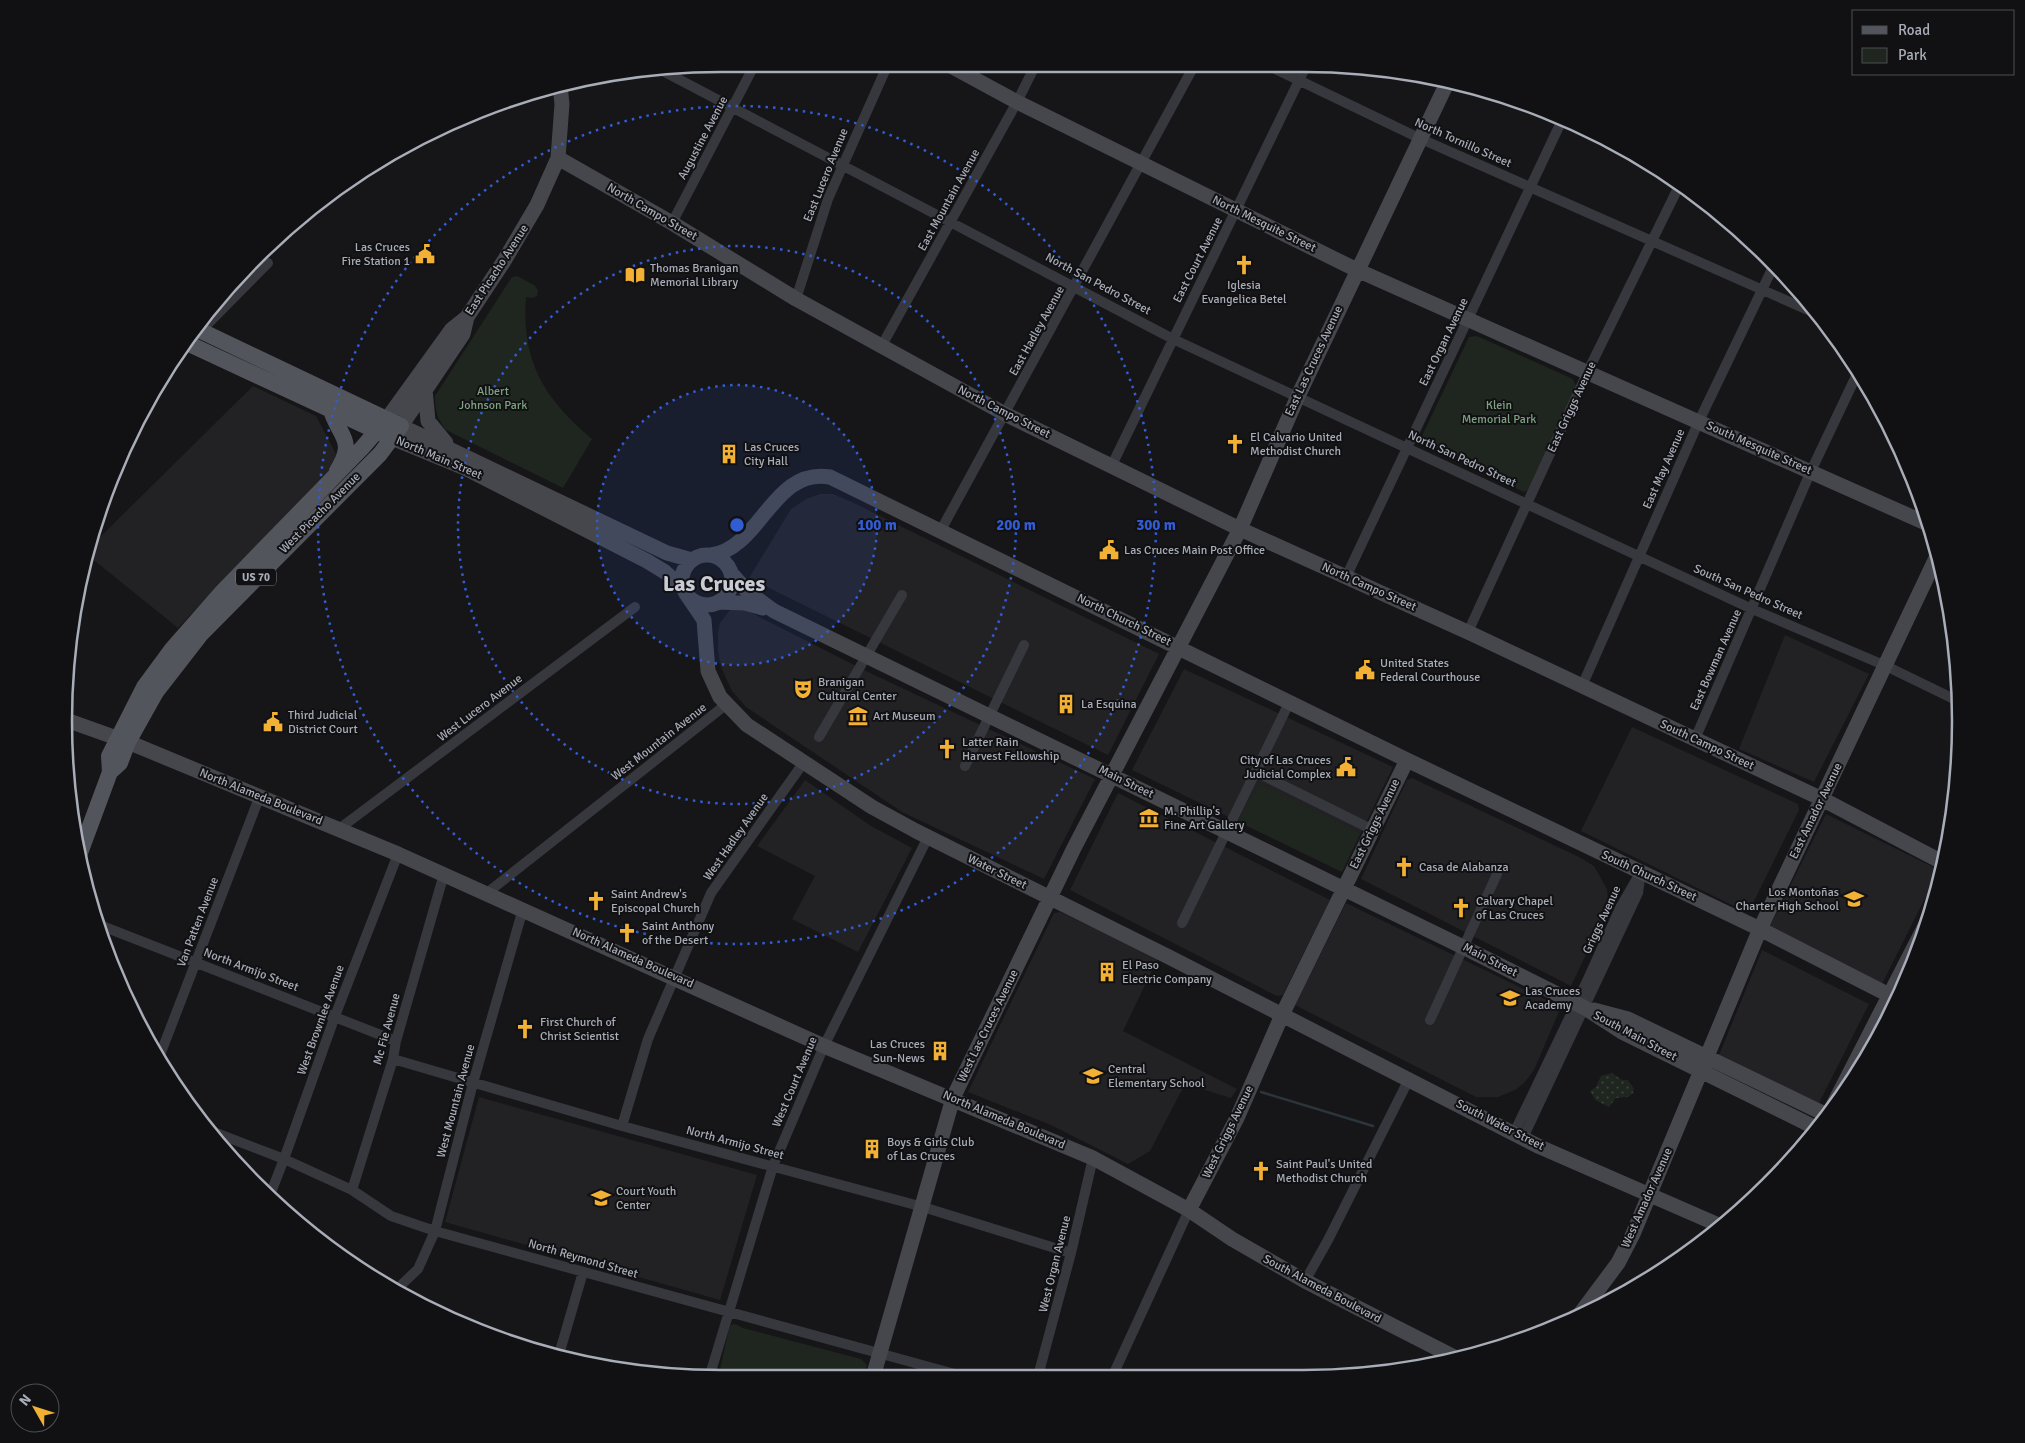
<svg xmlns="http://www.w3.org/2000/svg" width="2025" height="1443" font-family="Signika,sans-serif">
	<defs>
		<pattern id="grass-dots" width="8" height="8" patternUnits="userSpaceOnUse" patternTransform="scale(1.25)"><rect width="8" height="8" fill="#1e261f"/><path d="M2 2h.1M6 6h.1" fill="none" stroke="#3c433d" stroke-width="1.8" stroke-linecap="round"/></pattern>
	</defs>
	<rect width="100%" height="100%" fill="#161618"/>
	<!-- built -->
	<path fill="#222225" d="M253 386 316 416 336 454 334 465 178 628 90 557 94 543Z
		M820 494H833L854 503 1159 654 1108 755 749 578 791 509 806 499Z
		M738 606 866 671 1095 779 1044 879 902 812 746 707 732 691 721 667 718 651V633L720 623 730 610Z
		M1785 635 1869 674 1814 782 1739 749Z
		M1184 669 1393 767 1342 872 1132 770Z
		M1632 727 1798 804 1799 810 1753 903 1736 907 1581 831Z
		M1412 778 1579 857 1594 866 1607 889 1608 901 1604 917 1571 986 1361 879 1407 780Z
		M805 780 871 826 912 848 858 952 792 919 815 876 757 846Z
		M1118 793 1330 900 1283 995 1277 996 1070 890Z
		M1826 814 1939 870 1882 984 1769 928Z
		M1346 903 1561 1007 1534 1070 1524 1083 1515 1090 1498 1097H1476L1295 1005Z
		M1060 912 1158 958 1123 1031 1237 1089 1231 1098 1185 1084 1150 1151 1128 1164 1051 1125 968 1092 1054 913Z
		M1762 950 1869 1004 1819 1103 1719 1055Z
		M479 1097 757 1175 720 1300 445 1222Z"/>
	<!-- grass -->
	<path fill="url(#grass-dots)" d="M1612 1073 1622 1080H1628L1634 1089 1633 1093 1628 1097 1616 1098 1609 1107 1595 1100 1590 1091 1596 1087 1601 1076Z"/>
	<!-- park -->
	<path fill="#1e261f" d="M517 276 534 285 538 290 537 296 532 298 526 297C521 361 544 399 592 439L563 488 446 430C437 418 435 411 435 396L512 277Z
		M1477 336 1573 379 1576 386 1528 490 1524 492 1423 444 1421 438 1469 337Z
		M1261 785 1360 833 1342 872 1239 822 1255 791Z
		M735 1324 743 1328 861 1359 867 1365 864 1377 718 1378 729 1329 731 1325Z"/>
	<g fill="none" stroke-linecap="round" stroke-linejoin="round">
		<!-- stream -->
		<path stroke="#2c353c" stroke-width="2.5" d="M1261 1092 1373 1126"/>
		<!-- street -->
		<path stroke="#37383d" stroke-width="10" d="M1265 64 1419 138 1817 314
			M663 71 1173 339 1752 609 1886 666 1958 701
			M672 223 755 64
			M796 299 828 199 888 64
			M881 347 1017 102 1036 64
			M182 350 268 263
			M1111 467 1307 64
			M941 530 1195 64
			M1346 577 1563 118
			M1468 632 1588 371 1680 184
			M1582 686 1699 421 1774 265
			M819 737 902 595
			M1695 739 1811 471 1858 372
			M965 766 1024 645
			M1256 772 1373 830
			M339 829 635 607
			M487 893 728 703
			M1182 923 1290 701
			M97 924 396 1041
			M1430 1020 1497 874
			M160 1055 259 798
			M393 1059 622 1126 923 1207 1071 1253
			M622 1126 648 1039 711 893 804 762
			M211 1131 284 1159 352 1190 391 1216 435 1231 962 1376
			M1514 1133 1587 981 1620 908 1639 875
			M1523 1138 1638 893 1641 872
			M352 1190 393 1059 396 1041 444 874
			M270 1195 284 1159 335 1016 398 854
			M1305 1281 1328 1240 1409 1079
			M396 1290 418 1269 435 1231 473 1083 523 909
			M558 1358 583 1272
			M1113 1375 1189 1210
			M1038 1376 1071 1253 1093 1158
			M709 1378 773 1166 824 1046 928 837"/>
		<!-- secondary -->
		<path stroke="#45474d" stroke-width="15" d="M947 64 1017 102 1357 270 1930 525
			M558 158 672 223 796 299 1005 414 1240 529 1472 634 1822 799 1944 863
			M467 317 463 334 401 426 667 553 692 560
			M425 389 428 421 446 443
			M387 419 452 329 467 317 504 261 537 205 558 158 562 104 560 85
			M392 438 465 468 647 561 665 572 683 588
			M711 555C761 548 773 467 830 477L1407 760 1760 929 1889 995
			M682 580a25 25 0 1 1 50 0a25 25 0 1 1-50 0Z
			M731 573 748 592 774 611 1463 947 1585 1008 1622 1032 1818 1129
			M687 595 704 620 708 671 720 697 747 725 872 807 916 831 1167 956 1540 1147 1721 1226
			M718 602 745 603 763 608
			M69 721 128 742 398 854 824 1046 1093 1158 1189 1210 1232 1239 1305 1281 1460 1360
			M1594 1010 1628 1019 1829 1116
			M1824 1123 1927 922
			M1189 1210 1237 1118 1282 1015 1407 760
			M1577 1318 1618 1263 1633 1234 1760 929 1937 556
			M873 1377 953 1098 1074 848 1240 529 1298 396 1448 81"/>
		<!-- primary -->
		<path stroke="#53555c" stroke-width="16" d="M187 343 385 435
			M331 410C338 436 357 439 337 471
			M110 772 120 763 128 742 156 692 201 634 380 454 401 426 197 329
			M80 853 110 772 109 756 144 687 172 649 222 592 362 448 387 419"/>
	</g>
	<!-- distance rings -->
	<circle cx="737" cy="525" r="140" fill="#325cd3" fill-opacity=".12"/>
	<g fill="none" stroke="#325cd3" stroke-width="2.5" stroke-dasharray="2.5 5">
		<circle cx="737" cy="525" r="140"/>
		<circle cx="737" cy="525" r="279"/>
		<circle cx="737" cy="525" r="419"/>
	</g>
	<!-- icons -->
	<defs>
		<symbol id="civic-bare" viewBox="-9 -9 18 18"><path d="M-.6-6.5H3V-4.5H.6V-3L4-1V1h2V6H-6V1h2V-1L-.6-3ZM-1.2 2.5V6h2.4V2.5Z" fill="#f2b134" stroke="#111113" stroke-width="2.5" paint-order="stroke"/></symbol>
		<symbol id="church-bare" viewBox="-9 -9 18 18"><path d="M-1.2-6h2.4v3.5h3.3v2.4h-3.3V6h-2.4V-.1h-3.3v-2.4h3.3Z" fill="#f2b134" stroke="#111113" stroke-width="2.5" paint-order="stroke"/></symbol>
		<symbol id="library-bare" viewBox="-9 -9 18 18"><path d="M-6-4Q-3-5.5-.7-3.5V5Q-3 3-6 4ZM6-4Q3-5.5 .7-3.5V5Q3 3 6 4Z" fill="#f2b134" stroke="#111113" stroke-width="2.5" paint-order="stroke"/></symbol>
		<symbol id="building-bare" viewBox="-9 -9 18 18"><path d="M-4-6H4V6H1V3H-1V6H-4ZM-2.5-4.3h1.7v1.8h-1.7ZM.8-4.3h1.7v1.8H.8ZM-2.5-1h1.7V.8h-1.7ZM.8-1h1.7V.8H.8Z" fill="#f2b134" stroke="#111113" stroke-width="2.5" paint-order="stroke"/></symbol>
		<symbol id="theatre-bare" viewBox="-9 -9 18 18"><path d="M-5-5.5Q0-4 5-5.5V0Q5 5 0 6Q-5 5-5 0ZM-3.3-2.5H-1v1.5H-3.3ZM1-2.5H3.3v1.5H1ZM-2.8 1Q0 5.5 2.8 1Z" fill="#f2b134" stroke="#111113" stroke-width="2.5" paint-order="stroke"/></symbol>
		<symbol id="museum-bare" viewBox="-9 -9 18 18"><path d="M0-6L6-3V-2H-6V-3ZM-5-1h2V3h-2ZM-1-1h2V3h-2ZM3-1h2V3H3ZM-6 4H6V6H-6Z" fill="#f2b134" stroke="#111113" stroke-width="2.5" paint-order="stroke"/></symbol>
		<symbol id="school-bare" viewBox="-9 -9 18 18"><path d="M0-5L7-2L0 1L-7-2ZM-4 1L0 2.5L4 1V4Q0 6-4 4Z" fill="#f2b134" stroke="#111113" stroke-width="2.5" paint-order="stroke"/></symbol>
	</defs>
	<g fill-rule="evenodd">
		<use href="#civic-bare" x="411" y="240" width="28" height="28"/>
		<use href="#church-bare" x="1230" y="251" width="28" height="28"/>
		<use href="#library-bare" x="621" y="261" width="28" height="28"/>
		<use href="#church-bare" x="1221" y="430" width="28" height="28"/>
		<use href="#building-bare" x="715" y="440" width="28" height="28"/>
		<use href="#civic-bare" x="1095" y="536" width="28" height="28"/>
		<use href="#civic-bare" x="1351" y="656" width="28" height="28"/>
		<use href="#theatre-bare" x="789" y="675" width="28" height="28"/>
		<use href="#building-bare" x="1052" y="690" width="28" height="28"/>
		<use href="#museum-bare" x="844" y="702" width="28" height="28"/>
		<use href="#civic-bare" x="259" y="708" width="28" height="28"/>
		<use href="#church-bare" x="933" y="735" width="28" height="28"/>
		<use href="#civic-bare" x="1332" y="753" width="28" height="28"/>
		<use href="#museum-bare" x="1135" y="804" width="28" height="28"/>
		<use href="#church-bare" x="1390" y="853" width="28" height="28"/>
		<use href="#school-bare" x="1840" y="885" width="28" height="28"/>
		<use href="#church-bare" x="582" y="887" width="28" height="28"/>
		<use href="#church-bare" x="1447" y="894" width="28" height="28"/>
		<use href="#church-bare" x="613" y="919" width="28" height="28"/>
		<use href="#building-bare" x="1093" y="958" width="28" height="28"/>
		<use href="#school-bare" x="1496" y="984" width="28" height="28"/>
		<use href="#church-bare" x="511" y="1015" width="28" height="28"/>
		<use href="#building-bare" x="926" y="1037" width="28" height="28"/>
		<use href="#school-bare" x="1079" y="1062" width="28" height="28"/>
		<use href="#building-bare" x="858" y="1135" width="28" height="28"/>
		<use href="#church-bare" x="1247" y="1157" width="28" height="28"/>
		<use href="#school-bare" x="587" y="1184" width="28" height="28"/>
	</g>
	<g text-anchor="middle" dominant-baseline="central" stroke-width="4" stroke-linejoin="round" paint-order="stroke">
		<!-- shield labels -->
		<rect fill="#111113" stroke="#7b7e86" stroke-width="1" x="236" y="568.5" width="40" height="17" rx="4"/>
		<g font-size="11" font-weight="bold" fill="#a8adb8">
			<text x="256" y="577">US 70</text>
		</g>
		<!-- street labels -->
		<g font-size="12" fill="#a8adb8" stroke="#111113">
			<text transform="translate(703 138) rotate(-62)">Augustine Avenue</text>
			<text transform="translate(1463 143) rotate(24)">North Tornillo Street</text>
			<text transform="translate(826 175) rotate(-68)">East Lucero Avenue</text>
			<text transform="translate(949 200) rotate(-61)">East Mountain Avenue</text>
			<text transform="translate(652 212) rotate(30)">North Campo Street</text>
			<text transform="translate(1264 224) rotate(26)">North Mesquite Street</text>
			<text transform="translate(1198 260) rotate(-63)">East Court Avenue</text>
			<text transform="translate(497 270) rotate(-57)">East Picacho Avenue</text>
			<text transform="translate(1098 284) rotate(28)">North San Pedro Street</text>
			<text transform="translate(1037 331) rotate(-61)">East Hadley Avenue</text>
			<text transform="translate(1444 342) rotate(-64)">East Organ Avenue</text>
			<text transform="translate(1314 361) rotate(-65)">East Las Cruces Avenue</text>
			<text transform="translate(1572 407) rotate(-65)">East Griggs Avenue</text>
			<text transform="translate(1004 412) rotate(27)">North Campo Street</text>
			<text transform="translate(1759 448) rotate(24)">South Mesquite Street</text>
			<text transform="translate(439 458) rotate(23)">North Main Street</text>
			<text transform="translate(1462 459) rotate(25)">North San Pedro Street</text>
			<text transform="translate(1664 469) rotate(-66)">East May Avenue</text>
			<text transform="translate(320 513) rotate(-45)">West Picacho Avenue</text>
			<text transform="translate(1369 587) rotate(24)">North Campo Street</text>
			<text transform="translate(1748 592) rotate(24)">South San Pedro Street</text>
			<text transform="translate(1124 620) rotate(26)">North Church Street</text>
			<text transform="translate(1716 660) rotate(-66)">East Bowman Avenue</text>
			<text transform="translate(480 708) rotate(-37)">West Lucero Avenue</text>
			<text transform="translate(659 742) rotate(-38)">West Mountain Avenue</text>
			<text transform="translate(1707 745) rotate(25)">South Campo Street</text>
			<text transform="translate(1126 782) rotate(26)">Main Street</text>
			<text transform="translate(261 797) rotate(22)">North Alameda Boulevard</text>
			<text transform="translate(1816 811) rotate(-64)">East Amador Avenue</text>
			<text transform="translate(1375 824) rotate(-64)">East Griggs Avenue</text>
			<text transform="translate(736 837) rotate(-55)">West Hadley Avenue</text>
			<text transform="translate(997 872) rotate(26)">Water Street</text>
			<text transform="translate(1649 876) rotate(25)">South Church Street</text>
			<text transform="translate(1602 920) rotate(-65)">Griggs Avenue</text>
			<text transform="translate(198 922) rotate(-69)">Van Patten Avenue</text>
			<text transform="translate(633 958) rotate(24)">North Alameda Boulevard</text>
			<text transform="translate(1490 960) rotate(27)">Main Street</text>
			<text transform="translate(251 970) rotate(21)">North Armijo Street</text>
			<text transform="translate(321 1020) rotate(-70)">West Brownlee Avenue</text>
			<text transform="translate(988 1026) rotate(-64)">West Las Cruces Avenue</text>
			<text transform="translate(387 1029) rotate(-75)">Mc Fie Avenue</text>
			<text transform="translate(1635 1036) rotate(28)">South Main Street</text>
			<text transform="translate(795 1082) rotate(-67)">West Court Avenue</text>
			<text transform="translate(456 1101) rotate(-75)">West Mountain Avenue</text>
			<text transform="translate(1004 1120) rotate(23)">North Alameda Boulevard</text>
			<text transform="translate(1500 1125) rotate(27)">South Water Street</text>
			<text transform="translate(1228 1132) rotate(-64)">West Griggs Avenue</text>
			<text transform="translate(735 1143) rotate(15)">North Armijo Street</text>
			<text transform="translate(1647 1198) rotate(-66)">West Amador Avenue</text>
			<text transform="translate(583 1259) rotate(16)">North Reymond Street</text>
			<text transform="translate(1055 1264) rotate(-76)">West Organ Avenue</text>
			<text transform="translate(1322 1289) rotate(28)">South Alameda Boulevard</text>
		</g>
		<!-- poi labels -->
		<g font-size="12" fill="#a8adb8" stroke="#111113" text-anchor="start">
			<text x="410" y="247" text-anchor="end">Las Cruces<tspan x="410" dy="14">Fire Station 1</tspan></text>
			<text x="650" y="268">Thomas Branigan<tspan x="650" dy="14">Memorial Library</tspan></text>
			<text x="1244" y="285" text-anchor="middle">Iglesia<tspan x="1244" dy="14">Evangelica Betel</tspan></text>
			<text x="1250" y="437">El Calvario United<tspan x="1250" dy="14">Methodist Church</tspan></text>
			<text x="744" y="447">Las Cruces<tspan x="744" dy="14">City Hall</tspan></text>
			<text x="1124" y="550">Las Cruces Main Post Office</text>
			<text x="1380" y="663">United States<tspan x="1380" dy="14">Federal Courthouse</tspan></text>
			<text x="818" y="682">Branigan<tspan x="818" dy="14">Cultural Center</tspan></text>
			<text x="1081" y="704">La Esquina</text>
			<text x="288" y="715">Third Judicial<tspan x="288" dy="14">District Court</tspan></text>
			<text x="873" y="716">Art Museum</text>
			<text x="962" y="742">Latter Rain<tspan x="962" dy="14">Harvest Fellowship</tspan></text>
			<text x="1331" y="760" text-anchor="end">City of Las Cruces<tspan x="1331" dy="14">Judicial Complex</tspan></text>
			<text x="1164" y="811">M. Phillip's<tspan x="1164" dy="14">Fine Art Gallery</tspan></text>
			<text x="1419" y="867">Casa de Alabanza</text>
			<text x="1839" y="892" text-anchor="end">Los Montoñas<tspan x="1839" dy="14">Charter High School</tspan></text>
			<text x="611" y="894">Saint Andrew's<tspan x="611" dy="14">Episcopal Church</tspan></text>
			<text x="1476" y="901">Calvary Chapel<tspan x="1476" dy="14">of Las Cruces</tspan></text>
			<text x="642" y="926">Saint Anthony<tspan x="642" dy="14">of the Desert</tspan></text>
			<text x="1122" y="965">El Paso<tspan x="1122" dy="14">Electric Company</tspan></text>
			<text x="1525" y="991">Las Cruces<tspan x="1525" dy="14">Academy</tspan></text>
			<text x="540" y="1022">First Church of<tspan x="540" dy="14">Christ Scientist</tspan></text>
			<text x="925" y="1044" text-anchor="end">Las Cruces<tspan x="925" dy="14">Sun-News</tspan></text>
			<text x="1108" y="1069">Central<tspan x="1108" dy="14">Elementary School</tspan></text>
			<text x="887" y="1142">Boys &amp; Girls Club<tspan x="887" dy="14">of Las Cruces</tspan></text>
			<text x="1276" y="1164">Saint Paul's United<tspan x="1276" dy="14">Methodist Church</tspan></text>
			<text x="616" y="1191">Court Youth<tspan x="616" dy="14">Center</tspan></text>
		</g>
		<!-- park labels -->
		<g font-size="12" fill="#7fa381" stroke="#111113">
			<text x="493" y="391">Albert<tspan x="493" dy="14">Johnson Park</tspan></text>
			<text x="1499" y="405">Klein<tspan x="1499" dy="14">Memorial Park</tspan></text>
		</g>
		<!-- town labels -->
		<g font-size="22" font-weight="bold" fill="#c9ccd4" stroke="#111113">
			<text x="714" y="583">Las Cruces</text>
		</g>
	</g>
	<!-- crop -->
	<path d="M0 0H2025V1443H0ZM721 72H1303A649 649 0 0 1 1952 721V721A649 649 0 0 1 1303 1370H721A649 649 0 0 1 72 721V721A649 649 0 0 1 721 72Z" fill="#111113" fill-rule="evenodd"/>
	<path fill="none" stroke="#a8adb8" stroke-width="2.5" d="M721 72H1303A649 649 0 0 1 1952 721V721A649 649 0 0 1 1303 1370H721A649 649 0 0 1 72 721V721A649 649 0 0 1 721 72Z"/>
	<circle cx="737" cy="525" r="8" fill="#325cd3" stroke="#111113" stroke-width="2.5"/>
	<g font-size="15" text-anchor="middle" font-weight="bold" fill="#325cd3" stroke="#111113" stroke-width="4" stroke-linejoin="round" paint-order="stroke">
		<text x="877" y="530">100 m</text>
		<text x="1016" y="530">200 m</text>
		<text x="1156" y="530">300 m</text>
	</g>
	<!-- legend -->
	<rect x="1852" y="10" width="162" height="65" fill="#111113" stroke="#4d4f55"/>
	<rect x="1862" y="26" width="25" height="8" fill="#53555c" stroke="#4d4f55"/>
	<text x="1898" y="35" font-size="15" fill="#a8adb8">Road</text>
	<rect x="1862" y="48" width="25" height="15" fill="#1e261f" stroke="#4d4f55"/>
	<text x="1898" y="60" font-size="15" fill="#a8adb8">Park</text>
	<!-- north arrow -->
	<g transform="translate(35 1408) rotate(309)"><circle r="24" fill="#111113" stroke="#4d4f55"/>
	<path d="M0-4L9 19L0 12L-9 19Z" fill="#f2b134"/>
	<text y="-8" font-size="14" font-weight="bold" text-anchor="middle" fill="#a8adb8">N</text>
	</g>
</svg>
